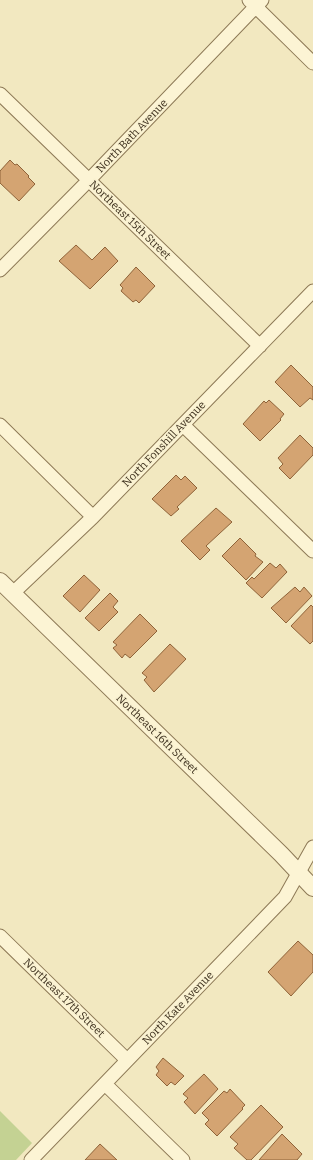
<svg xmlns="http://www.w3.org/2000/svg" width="313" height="1160" font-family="Bitter,serif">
	<rect width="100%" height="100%" fill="#f2e8c0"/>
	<!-- green -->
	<path fill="#c4d293" d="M0 1111 32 1143 16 1160H0Z"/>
	<!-- building -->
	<path fill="#d4a472" stroke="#8f6339" d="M10 160 15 165 17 164 29 176 28 177 35 184 19 201 0 183V171Z
		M76 245 92 260 105 247 118 261 90 289 59 261Z
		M136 267 155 286 139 303 136 300 133 302 121 291 123 288 120 285Z
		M291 365 313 387V400L310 398 300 407 275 382Z
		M269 400 284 414 280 419 281 420 260 441 243 424 264 401 266 403Z
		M300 435 313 448V455L290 479 279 468 283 464 278 458Z
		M176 475 181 480 185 476 197 488 177 507 179 509 171 516 152 499Z
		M216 508 232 522 206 546 210 550 200 560 181 541Z
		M240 538 256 554 255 556 263 562 246 580 222 556Z
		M270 563 276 568 280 564 287 572 262 598 246 583 252 577 254 579Z
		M84 575 100 590 80 612 63 596Z
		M295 587 300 592 304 587 312 596 286 623 271 608Z
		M110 593 118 601 113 607 118 612 99 631 85 618Z
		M311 605 313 607V641L310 644 291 626Z
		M140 614 157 631 130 658 125 654 122 658 113 648 117 645 113 642Z
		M170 644 186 659 154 692 144 680 147 677 142 673Z
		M298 941 313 955V972L291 996 268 972Z
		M163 1058 184 1076 175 1085 171 1082 167 1086 156 1075 159 1071 156 1067Z
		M204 1074 218 1089 195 1114 184 1102 188 1098 183 1094Z
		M230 1089 245 1105 242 1108 243 1109 217 1136 205 1124 209 1120 202 1113 224 1091 227 1093Z
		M261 1105 283 1127 251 1160H247L234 1148 238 1144 230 1137Z
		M282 1134 302 1154 297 1160H259Z
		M100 1144 117 1160H85Z"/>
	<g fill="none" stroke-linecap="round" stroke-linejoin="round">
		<defs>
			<path id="minor" d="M249 0 313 63
				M0 94 260 346
				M0 270 89 180 262 0
				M0 425 93 517
				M183 425 313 551
				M13 593 93 517 313 291
				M0 936 127 1060
				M105 1084 183 1160
				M31 1160 285 897 313 847"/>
			<path id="tertiary" d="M0 581 281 854 313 888"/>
		</defs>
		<!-- minor casing -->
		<use href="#minor" stroke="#8d7956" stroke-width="15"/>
		<!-- tertiary casing -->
		<use href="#tertiary" stroke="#8d7956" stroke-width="18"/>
		<!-- minor -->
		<use href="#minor" stroke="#fcf4d4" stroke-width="13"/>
		<!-- tertiary -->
		<use href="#tertiary" stroke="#fcf4d4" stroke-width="16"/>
	</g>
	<g text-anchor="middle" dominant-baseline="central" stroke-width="3" stroke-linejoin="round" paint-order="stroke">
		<!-- street labels -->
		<g font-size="11" fill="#3b2e1c" stroke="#f9f1d0">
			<text transform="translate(132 136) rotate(-46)">North Bath Avenue</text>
			<text transform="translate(130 220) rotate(44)">Northeast 15th Street</text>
			<text transform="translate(164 444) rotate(-46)">North Fonshill Avenue</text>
			<text transform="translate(157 734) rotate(44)">Northeast 16th Street</text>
			<text transform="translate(64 998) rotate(44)">Northeast 17th Street</text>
			<text transform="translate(178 1008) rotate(-46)">North Kate Avenue</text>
		</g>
	</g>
</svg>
